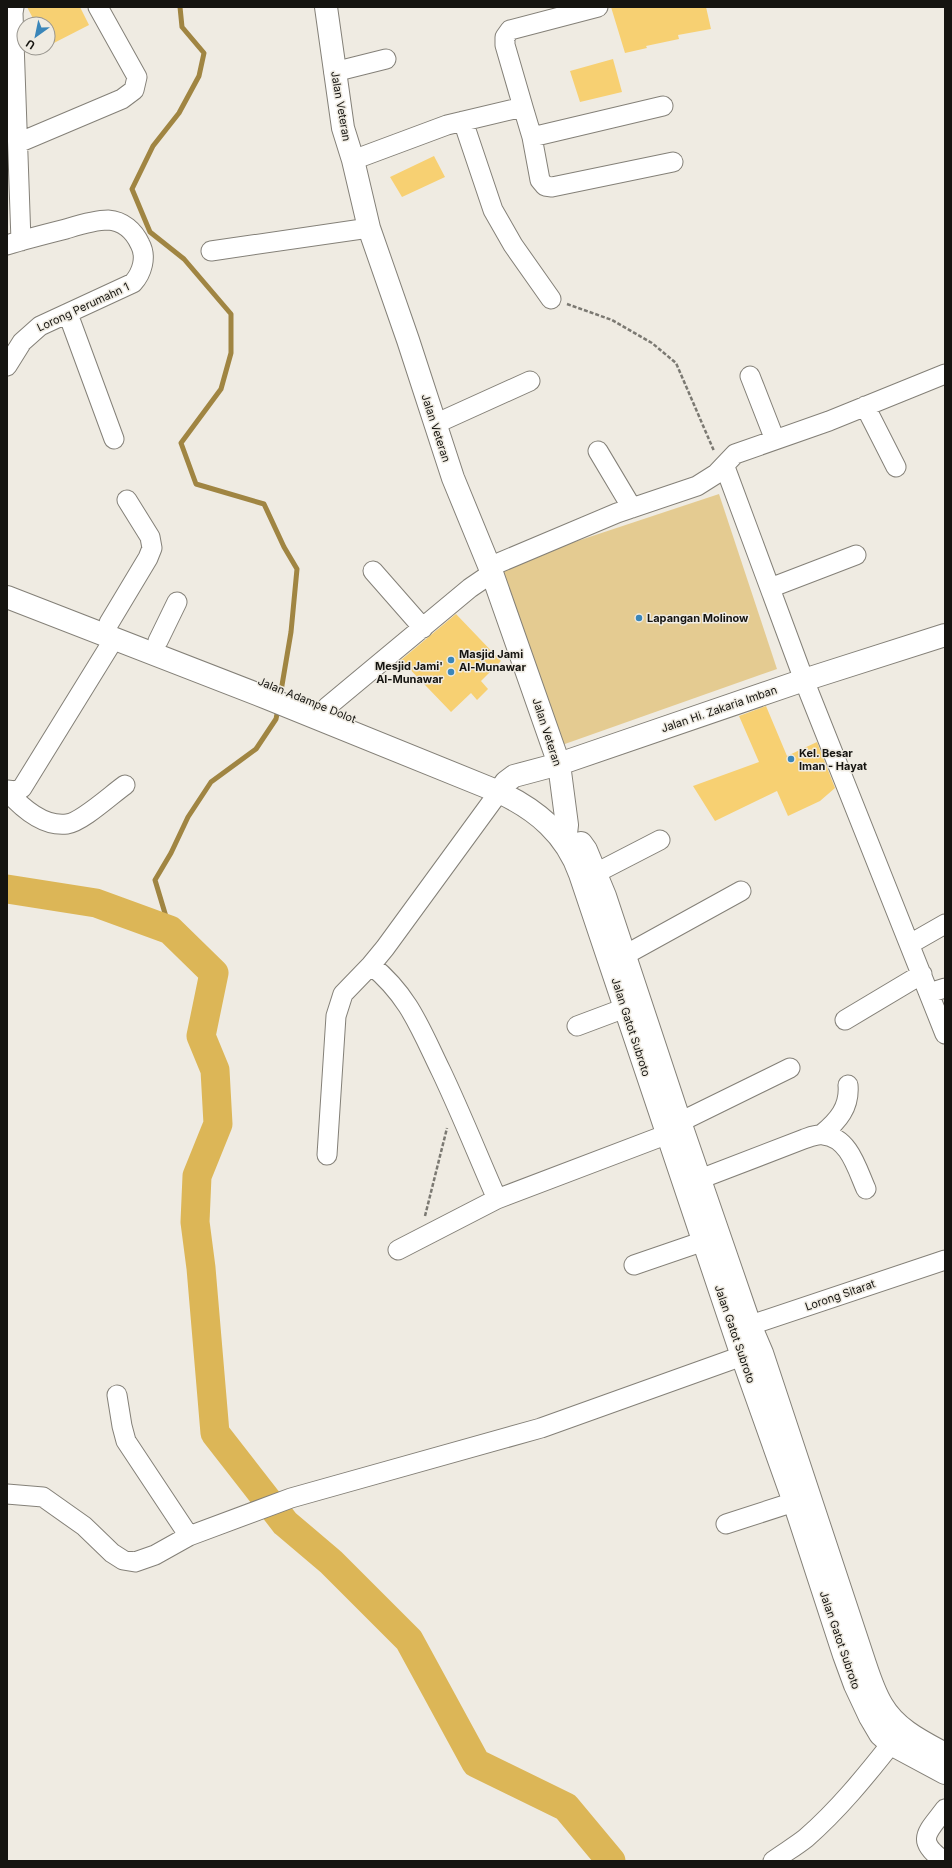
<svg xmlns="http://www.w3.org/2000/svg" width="952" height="1868" font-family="Inter,sans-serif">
	<rect width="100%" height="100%" fill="#efebe2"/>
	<!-- green -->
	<path fill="#e4cb91" d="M719 494 777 669 562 745 499 567Z"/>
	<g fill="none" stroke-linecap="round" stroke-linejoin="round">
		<!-- stream -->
		<path stroke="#a08542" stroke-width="5" d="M180 7 182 27 204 53 199 76 179 113 153 146 132 189 150 232 184 259 231 314V353L221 389 181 443 196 484 264 504 284 547 297 569 291 632 280 697
			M170 930 155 880 171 853 188 817 211 782 256 749 276 719 278 709"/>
		<!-- river -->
		<path stroke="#dcb657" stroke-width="29" d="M7 889 96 903 170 930 214 973 201 1036 215 1070 218 1124 197 1176 195 1222 201 1268 215 1433 285 1523 331 1562 409 1640 476 1763 566 1807 611 1861"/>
	</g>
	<!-- building -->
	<path fill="#f7d072" d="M27 7H80L89 25 48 46V24H36Z
		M611 7H706L711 29 678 35 679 39 646 46 647 48 625 53Z
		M613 59 622 92 580 102 570 71Z
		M434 156 445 177 402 197 390 177Z
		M456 614 501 661 481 681 488 689 477 700 471 693 451 712 401 660Z
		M766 706 787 756 817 742 835 788 820 801 788 816 777 791 715 821 693 786 759 762 739 716Z"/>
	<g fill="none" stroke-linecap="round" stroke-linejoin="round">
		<defs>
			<path id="street" d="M14 7 13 13 21 241
				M334 72 386 59
				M523 107 505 45V37L510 30 598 7
				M463 121 493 210 513 245 551 299
				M532 137 540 180 545 186 552 187 673 162
				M18 143 122 99 134 90 137 77 98 7
				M353 160 447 125 523 107 532 137 663 106
				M7 245C26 239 46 234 66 229 79 225 94 220 108 220 123 221 134 231 140 244 147 257 142 273 133 283L40 326 22 342 7 366
				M211 251 369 228
				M68 314 114 439
				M750 376 775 440
				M865 406 896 467
				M435 424 530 381
				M598 451 632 508
				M725 467 804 680 945 1034
				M489 567 617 513 697 486 716 474 735 454 829 421 945 374
				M373 571 423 628
				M770 588 856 555
				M109 623 148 558 152 548 150 537 127 500
				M158 641 177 602
				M327 707 470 588 492 573
				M7 790 16 791 22 788 114 639
				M7 791C22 808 43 827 67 824 82 822 112 794 125 785
				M596 873 660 840
				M910 944 945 924
				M625 955 741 891
				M371 965C409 996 420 1028 441 1071 461 1113 478 1156 497 1199
				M929 993 945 988
				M845 1020 922 974
				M577 1026 625 1008
				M680 1122 790 1068
				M822 1134C838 1121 850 1107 848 1085
				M327 1155 336 1016 343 994 371 965 385 948 499 792
				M700 1179 804 1139C810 1137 817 1134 823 1135 849 1137 857 1169 866 1189
				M398 1250 497 1199 668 1134
				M634 1265 704 1241
				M736 1330 945 1260
				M117 1395 122 1426 126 1441 189 1536
				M7 1494 43 1497 84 1526 112 1553 123 1560 135 1562 155 1555 189 1536 291 1498 541 1428 742 1356
				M726 1524 794 1502
				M773 1861C784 1853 796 1846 806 1838 838 1810 865 1777 891 1744
				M944 1861C914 1840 928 1832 945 1809"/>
			<path id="secondary" d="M326 7 343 128 353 160 369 228 408 340 453 478 492 573 559 764 567 825 565 842
				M499 792 506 782 514 776 559 764 804 680 945 635"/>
			<path id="highway" d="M7 597 267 698 499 792C537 810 566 834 580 874L742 1356 794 1502 844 1655 855 1685 870 1717 880 1734 891 1744 945 1773
				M581 843 586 850 605 896 680 1122 750 1325 762 1353 864 1661C869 1676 874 1692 882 1705 896 1729 921 1741 945 1754"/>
		</defs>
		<!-- street casing -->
		<use href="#street" stroke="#848078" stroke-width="21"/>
		<!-- secondary casing -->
		<use href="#secondary" stroke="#848078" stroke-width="24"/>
		<!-- highway casing -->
		<use href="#highway" stroke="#848078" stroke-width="24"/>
		<!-- path -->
		<path stroke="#7b7972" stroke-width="2.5" stroke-dasharray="4 2" stroke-linecap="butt" d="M567 304 612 320 652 343 676 363 714 451
			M425 1216 447 1128"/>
		<!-- street -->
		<use href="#street" stroke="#fff" stroke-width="19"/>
		<!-- secondary -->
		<use href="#secondary" stroke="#fff" stroke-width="22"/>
		<!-- highway -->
		<use href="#highway" stroke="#fff" stroke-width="22"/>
	</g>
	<!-- markers -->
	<g fill="#3a86b9" stroke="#efebe2" stroke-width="1.5">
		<circle cx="639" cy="618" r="4"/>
		<circle cx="451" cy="660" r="4"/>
		<circle cx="451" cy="672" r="4"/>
		<circle cx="791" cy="759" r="4"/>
	</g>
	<g text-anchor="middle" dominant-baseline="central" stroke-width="3" stroke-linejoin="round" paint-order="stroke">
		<!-- street labels -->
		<g font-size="11" fill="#151410" stroke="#efebe2">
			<text transform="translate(341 106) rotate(80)">Jalan Veteran</text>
			<text transform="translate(83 307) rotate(-25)">Lorong Perumahn 1</text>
			<text transform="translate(436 428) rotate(72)">Jalan Veteran</text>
			<text transform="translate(307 700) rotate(22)">Jalan Adampe Dolot</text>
			<text transform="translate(719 709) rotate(-19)">Jalan Hi. Zakaria Imban</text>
			<text transform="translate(547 732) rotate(72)">Jalan Veteran</text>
			<text transform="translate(631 1027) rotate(72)">Jalan Gatot Subroto</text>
			<text transform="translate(840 1295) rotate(-19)">Lorong Sitarat</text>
			<text transform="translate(735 1334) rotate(71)">Jalan Gatot Subroto</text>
			<text transform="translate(840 1640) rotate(71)">Jalan Gatot Subroto</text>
		</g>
		<!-- poi labels -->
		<g font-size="11" font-weight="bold" fill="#151410" stroke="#efebe2" text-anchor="start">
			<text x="647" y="618">Lapangan Molinow</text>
			<text x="459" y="654">Masjid Jami<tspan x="459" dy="13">Al-Munawar</tspan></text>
			<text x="443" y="666" text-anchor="end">Mesjid Jami'<tspan x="443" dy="13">Al-Munawar</tspan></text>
			<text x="799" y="753">Kel. Besar<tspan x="799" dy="13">Iman - Hayat</tspan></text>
		</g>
	</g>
	<!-- border -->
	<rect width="952" height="1868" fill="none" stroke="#151410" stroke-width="16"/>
	<!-- north arrow -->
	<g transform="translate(36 36) rotate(213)"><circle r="19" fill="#efebe2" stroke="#98958e"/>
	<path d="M0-3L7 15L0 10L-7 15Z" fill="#3a86b9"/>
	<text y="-6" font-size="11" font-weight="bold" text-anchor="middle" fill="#151410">U</text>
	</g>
</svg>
